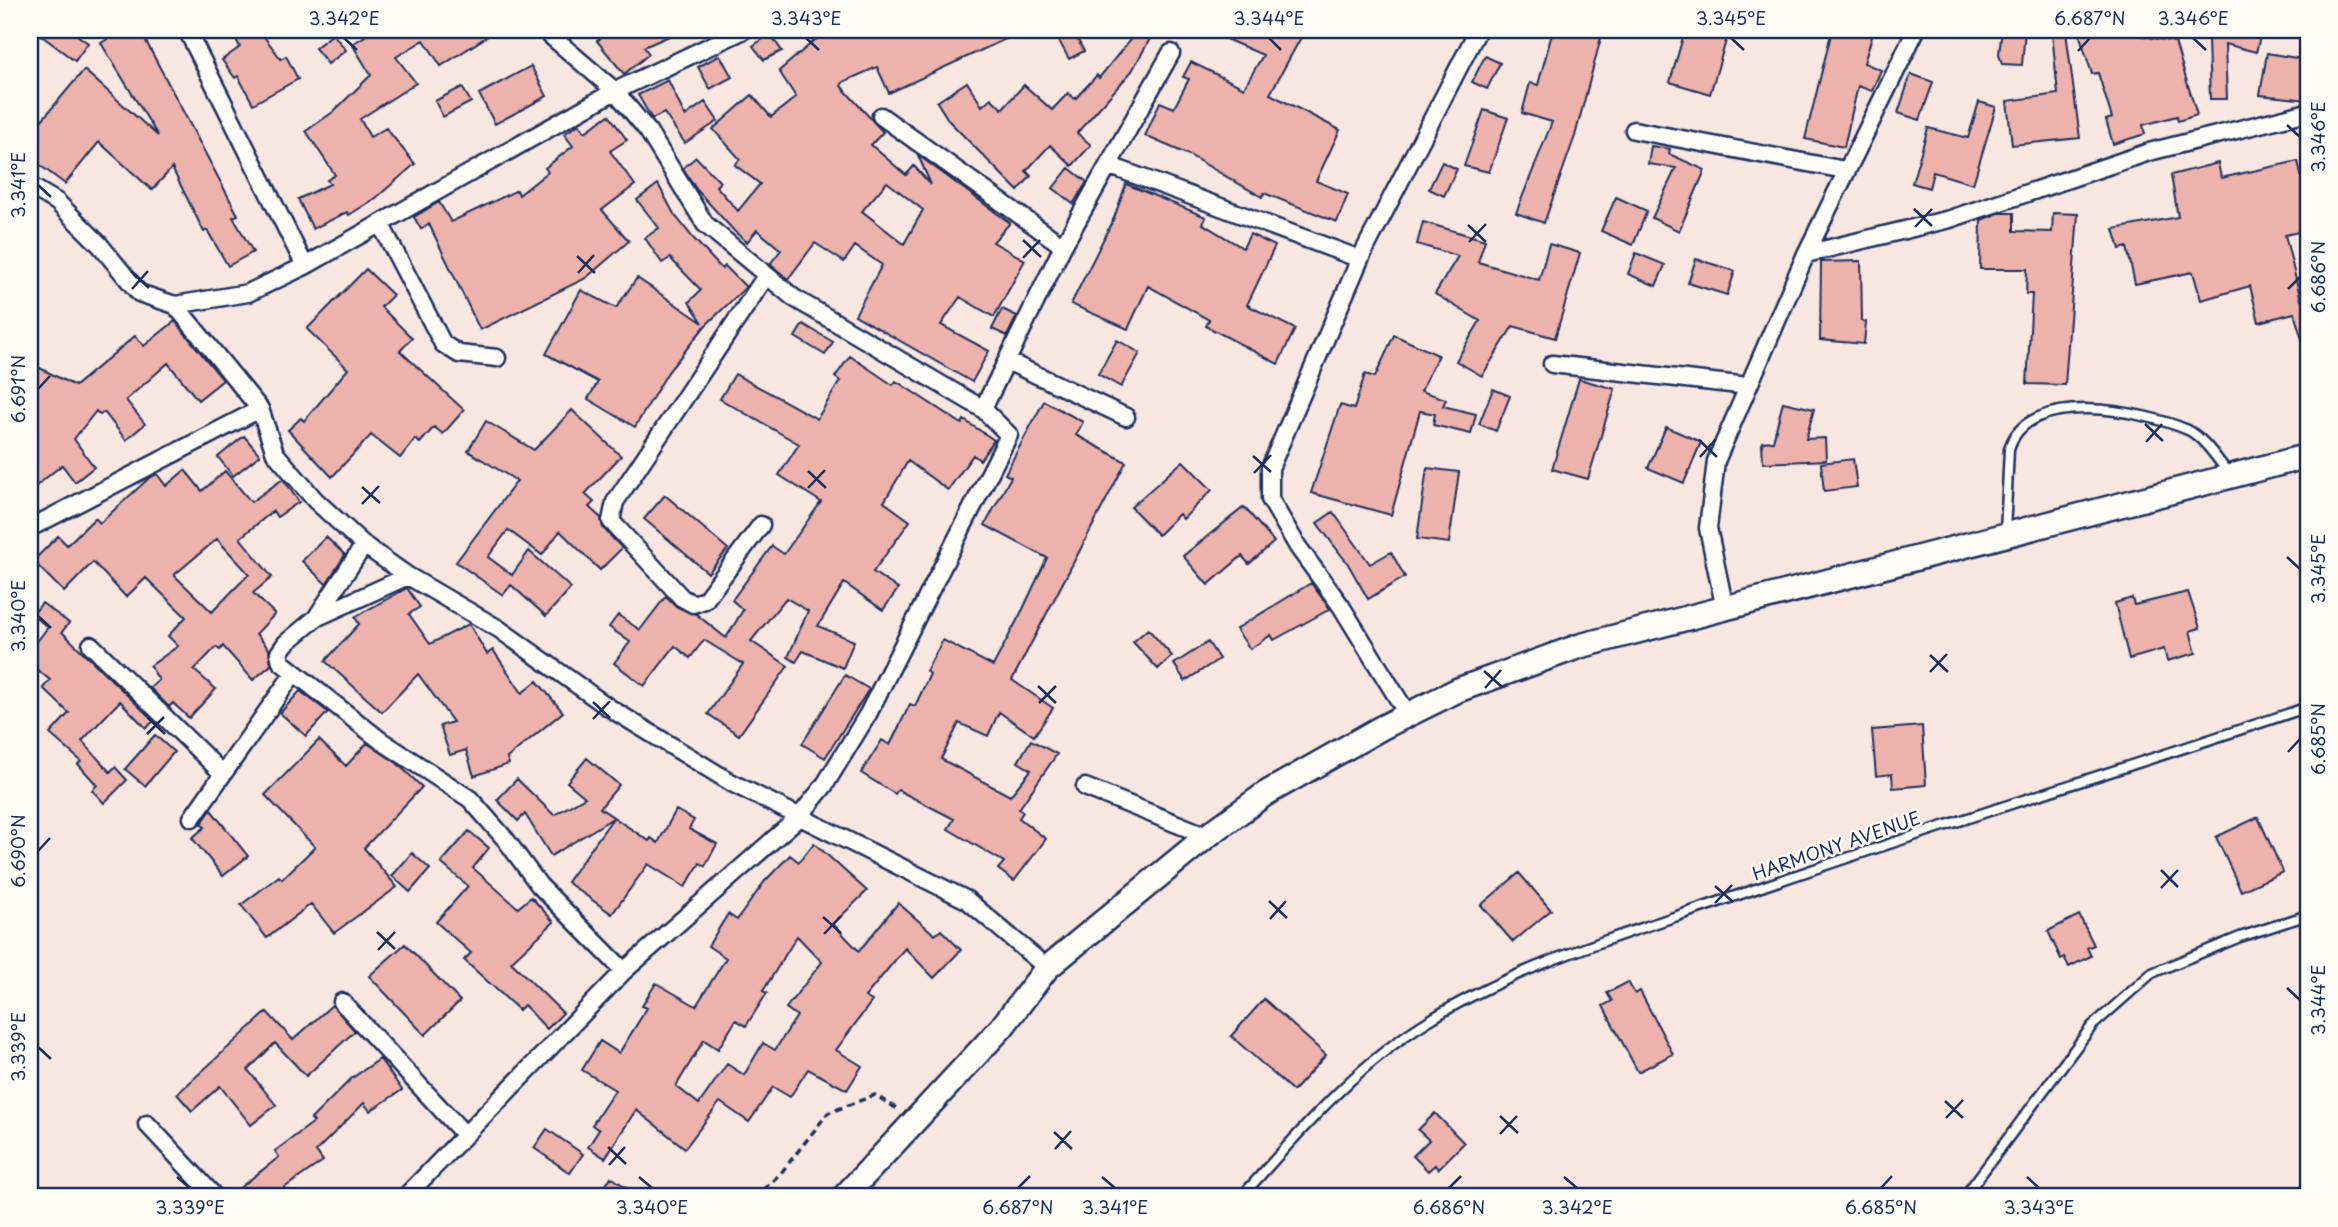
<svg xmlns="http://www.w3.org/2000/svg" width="2338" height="1227" font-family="'Playpen Sans',sans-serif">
	<rect width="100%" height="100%" fill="#f8e6e0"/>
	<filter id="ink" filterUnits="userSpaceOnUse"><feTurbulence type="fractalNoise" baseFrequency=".0143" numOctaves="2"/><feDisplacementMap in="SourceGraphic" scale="14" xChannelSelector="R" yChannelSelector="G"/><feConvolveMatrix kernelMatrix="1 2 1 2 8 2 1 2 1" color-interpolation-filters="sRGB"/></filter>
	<g filter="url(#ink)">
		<!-- building -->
		<path fill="#edb2ab" stroke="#1b2f5e" stroke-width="2" fill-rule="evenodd" d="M34 30H70L88 43 75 61Z
			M123 30H140L238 215 233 217 253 252 228 266 207 230 204 232 172 168 152 190 99 142 65 184 30 158V134L84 70 158 136 101 43Z
			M231 30H259L281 59 286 56 298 79 253 104 238 76 235 78 222 60 240 47Z
			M375 30H497L441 66 424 40 396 57 416 83 360 119 370 137 386 128 415 164 376 198 349 215 347 212 313 229 298 199 330 184 327 180 335 175 306 131 333 112 371 75 352 44Z
			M612 30H683L644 47 649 54 624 74 597 41Z
			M831 30H1025L889 93 877 67 843 82 841 86 883 132 871 145 906 175 914 166 931 185 918 155 1010 223 993 242 1025 260 994 317 960 297 941 325 989 351 972 382 855 315 882 265 855 246 844 262 815 243 788 279 770 264 781 250 757 230 747 242 735 232 696 189 683 168 696 157 720 182 716 186 738 211 760 184 735 165 740 159 713 129 752 95 771 117 796 97 779 71 822 34ZM887 182 923 210 904 244 862 211Z
			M1053 30H1072L1084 51 1069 59Z
			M1138 30H1155L1132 71 1077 133 1091 145 1072 166 1050 145 1026 171 1031 176 1018 191 949 121 937 102 967 82 982 106 991 98 1002 109 1024 85 1052 110 1068 93 1075 99 1097 75 1099 78Z
			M1205 30H1305L1270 94 1340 130 1316 181 1348 194 1337 222 1264 193 1262 197 1189 155 1145 136 1160 102 1174 108 1189 79 1183 77 1191 62 1244 88 1263 55Z
			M1553 30H1603L1575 136 1544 223 1516 213 1552 122 1522 113 1530 83 1538 85Z
			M1685 30H1712L1728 34 1710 94 1670 82Z
			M1832 30H1874L1864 63 1881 70 1872 91 1858 86 1844 147 1805 139Z
			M2002 30H2025L2022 65 2002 64 1999 54Z
			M2078 30H2111L2175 42 2197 115 2178 121 2177 116 2143 125 2145 134 2113 144 2106 120 2112 118 2098 73 2092 74Z
			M2191 30H2262L2256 52 2225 44 2227 99H2210L2208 39 2190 35Z
			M2066 32 2080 138 2012 145 2007 101 2058 94 2052 33Z
			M333 34 346 50 328 64 315 48Z
			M770 34 782 51 764 60 753 46Z
			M2267 53 2308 60V100L2260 95Z
			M720 55 732 77 710 89 698 67Z
			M1485 56 1500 63 1487 89 1472 82Z
			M531 66 547 96 495 124 479 94Z
			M1911 74 1933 82 1920 120 1898 113Z
			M668 80 685 116 705 102 718 121 685 143 664 113 652 119 638 95Z
			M462 87 471 102 443 117 435 101Z
			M1979 102 1996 107 1973 184 1933 172 1929 188 1912 183 1928 128 1968 138Z
			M1484 110 1508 118 1489 172 1464 166Z
			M609 115 627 140 610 151 635 185 602 210 629 241 586 278 480 330 429 224 421 229 414 217 439 202 451 222 517 190 519 195 548 172 545 168 573 146 564 134 579 124 585 132Z
			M1651 146 1670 149 1669 154 1705 170 1679 231 1652 218 1676 168 1648 164Z
			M2298 161 2308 205V230L2285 235 2301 300 2308 298V346H2304L2294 313 2259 322 2250 286 2201 300 2193 272 2135 284 2127 247 2120 249 2114 229 2178 217 2171 175 2218 163 2221 178Z
			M1442 162 1457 169 1444 196 1429 189Z
			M1069 168 1087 182 1073 204 1053 188Z
			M658 184 674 214 694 239 722 269 725 266 746 287 705 326 668 372 635 427 588 399 598 382 546 354 581 290 616 308 637 278 703 323 689 302 701 290 670 258 662 263 645 238 659 228 637 200Z
			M1126 184 1206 217 1203 224 1243 248 1250 234 1275 246 1247 305 1295 329 1278 364 1206 326 1209 320 1148 286 1128 329 1071 304 1114 218Z
			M1616 197 1647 211 1633 245 1601 231Z
			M1999 213H2014V231L2052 232 2053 213 2078 214 2065 385 2027 384 2032 294H2026L2027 269H1980L1981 220Z
			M1423 222 1485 240 1478 262 1539 280 1549 244 1580 253 1555 338 1513 326 1482 376 1456 361 1480 321 1435 294 1458 256 1417 244Z
			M1636 253 1665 265 1656 286 1628 274Z
			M1696 259 1735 271 1727 295 1688 283Z
			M1861 261 1862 321 1866 322 1864 344 1820 340 1821 262Z
			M366 269 393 295 381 307 412 338 400 351 464 410 443 434 434 427 420 443 415 439 400 458 371 435 332 477 288 430 301 418 304 421 348 369 307 329Z
			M1002 309 1017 316 1007 336 992 329Z
			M175 321 223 380 198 400 168 363 126 400 145 424 126 440 104 412 100 415 96 411 74 439 94 467 75 482 62 465 30 491V363L75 386 135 336 144 346Z
			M803 324 833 342 825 355 795 337Z
			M1394 335 1438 355 1421 391 1446 399 1443 406 1476 414 1471 434 1433 425 1435 414 1420 411 1391 515 1311 493 1340 405 1354 409 1365 374 1375 377Z
			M1117 340 1140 353 1121 387 1098 374Z
			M850 356 893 385 896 381 962 424 964 420 994 440 980 460 973 455 948 490 908 461 884 502 910 521 873 572 898 589 883 610 844 583 818 626 854 641 843 668 803 651 796 662 788 657 808 611 786 598 751 641 788 666 739 735 708 714 743 664 704 640 690 658 675 646 644 686 614 663 630 642 609 627 618 615 640 630 666 596 677 607 696 614 726 638 743 610 732 600 772 546 784 554 821 502 779 475 799 444 720 399 735 374 817 419 840 381 835 377Z
			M1579 379 1615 389 1588 479 1552 469Z
			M1493 389 1510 396 1496 431 1479 424Z
			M1044 401 1083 422 1076 435 1126 462 1012 680 1053 708 1034 736 999 712 988 736 959 723 941 759 1010 796 1031 770 1018 762 1031 740 1057 754 1019 809 1023 812 1019 818 1046 839 1014 881 998 869 1004 862 948 829 954 819 898 790 895 794 861 773 882 740 890 745 910 704 915 706 930 674 926 671 943 640 993 666 1023 609 1047 558 985 525 1011 477 1005 474Z
			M1783 402 1814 409 1806 439 1825 438 1826 460 1763 463 1762 442 1773 441Z
			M572 410 621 456 585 494 594 502 589 507 601 518 603 528 622 548 600 570 560 531 542 555 508 530 488 557 512 575 529 551 571 588 546 616 511 585 503 595 456 562 517 481 468 451 486 421 534 450Z
			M1666 427 1701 442 1684 483 1648 468Z
			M244 436 260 455 233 476 218 457Z
			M1853 459 1857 487 1824 491 1821 463Z
			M1183 461 1212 490 1183 519 1179 514 1158 535 1131 507Z
			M1427 468 1459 472 1449 543 1417 539Z
			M185 470 202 491 225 471 251 502 283 479 299 502 277 517 273 511 240 538 272 577 253 593 275 614 256 634 269 649 271 665 253 680 223 646 220 650 216 647 194 670 216 689 189 718 173 703 169 707 150 688 159 680 150 666 178 646 168 636 186 617 146 578 126 597 93 562 64 592 33 561 58 536 67 545 95 518 100 523 148 479 157 474 166 486ZM217 539 249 574 212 612 174 575Z
			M665 495 728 549 708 573 644 519Z
			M1244 507 1274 542 1249 564 1242 556 1208 585 1183 556Z
			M1333 512 1370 564 1391 552 1405 577 1368 599 1348 564 1317 523Z
			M326 537 345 555 326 584 302 561Z
			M1311 583 1330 609 1274 640 1271 635 1250 649 1236 629Z
			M407 588 420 607 409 614 430 644 469 624 487 654 493 650 522 693 537 681 563 712 507 758 509 764 474 776 466 750 450 755 440 726 453 722 418 674 382 712 325 661 359 624 355 617Z
			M2188 592 2200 628 2190 631 2196 653 2167 661 2164 649 2129 659 2115 603 2132 598 2134 605Z
			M42 603 69 623 62 632 154 721 146 728 120 701 82 741 110 772 115 767 127 780 104 803 92 790 97 785 78 764 81 761 50 734 69 713 43 688 50 680 30 664V651L48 627 32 615Z
			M1148 629 1172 656 1158 669 1133 642Z
			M1208 642 1219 659 1185 681 1174 664Z
			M845 675 869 689 825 758 802 744Z
			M300 691 328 712 306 736 280 713Z
			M1922 726 1926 785 1893 788 1892 774 1876 776 1872 730Z
			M155 735 174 752 145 786 125 769Z
			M319 740 346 766 367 743 397 763 422 787 364 848 397 887 334 933 311 904 267 938 241 905 279 876 282 879 315 847 265 795Z
			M587 758 619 785 600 808 649 841 651 838 658 843 676 810 694 820 689 829 717 844 705 866 700 863 685 887 648 864 612 914 567 882 613 818 551 856 525 814 518 821 497 800 517 779 554 815 585 797 567 782Z
			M211 810 248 856 223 876 192 838 205 827 201 824Z
			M2258 817 2283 872 2241 891 2216 837Z
			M469 831 489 848 473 868 518 908 531 897 554 922 511 962 563 1013 547 1029 524 1005 519 1010 464 960 471 953 436 922 468 886 441 863Z
			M814 843 867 891 833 924 859 951 898 903 935 935 941 930 961 950 934 978 905 948 865 997 872 1001 836 1050 862 1066 847 1090 808 1069 790 1097 773 1087 749 1122 720 1102 685 1148 636 1110 605 1158 588 1147 599 1130 592 1125 615 1090 582 1070 600 1041 619 1053 647 1008 642 1006 656 983 696 1006 726 958 708 946 728 914 737 920 765 881 790 855 799 862ZM797 936 822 962 786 1008 797 1016 775 1050 763 1043 744 1075 727 1064 699 1104 676 1086 704 1040 718 1049 736 1020 746 1026 767 993 763 991Z
			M412 853 430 869 410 892 392 876Z
			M1519 873 1551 910 1513 942 1481 905Z
			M2079 915 2094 945 2087 948 2091 956 2069 967 2064 957 2061 959 2048 931Z
			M405 944 460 1001 425 1035 369 976Z
			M1628 982 1635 994 1640 991 1673 1054 1638 1072 1603 1006 1612 1001 1607 993Z
			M1264 999 1326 1055 1293 1091 1231 1036Z
			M332 1005 355 1031 306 1076 275 1043 248 1070 276 1105 251 1125 220 1086 192 1111 177 1094 267 1012 293 1040Z
			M380 1059 402 1090 370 1111 364 1103 316 1151 323 1161 284 1188 291 1197H228L279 1157 275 1151 314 1122 311 1119 352 1078Z
			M1435 1113 1464 1143 1438 1169 1435 1165 1428 1171 1413 1156 1429 1140 1418 1130Z
			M547 1129 583 1154 570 1173 534 1148Z
			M611 1177 641 1197H598Z"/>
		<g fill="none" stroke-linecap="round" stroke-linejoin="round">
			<defs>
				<path id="lane" d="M2005 533 2009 449C2027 387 2144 411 2188 430 2204 438 2218 460 2229 474
					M1241 1197C1299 1133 1354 1066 1428 1021 1519 964 1627 934 1727 899 1920 831 2115 772 2308 707
					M1964 1197 2092 1026 2152 973 2240 937 2308 915"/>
				<path id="street" d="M187 30 305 266
					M881 116 1063 246
					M1634 130 1845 170
					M1108 165 1360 259
					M30 186 57 202 100 245 139 293 175 305 248 293 305 266 615 91 744 30
					M381 225 443 344 459 354 497 358
					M1806 254 1950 219 2149 152 2308 112
					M175 305 260 409 275 453 315 500 364 545 408 576 499 629 608 707 732 783 967 900 1047 968
					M1007 361 1126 417
					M1552 364 1748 386
					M983 409 1063 246 1171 53
					M761 525 705 600 693 604 682 598 611 521 615 502 766 276
					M30 528 260 409
					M364 545 316 618 286 643 279 653 281 662 380 740 470 799 506 840 539 885 624 971
					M1725 609 1708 528 1716 461 1806 254 1916 30
					M318 617 408 576
					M91 645 223 774
					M1408 715 1341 606 1298 547 1270 499V468L1360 259 1478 30
					M1085 787 1207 836
					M192 818 294 673
					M342 1002 465 1135
					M147 1124 215 1197
					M405 1197 624 971 798 818 824 786 868 714 1009 435 983 409 794 298 705 224 648 131 615 91 544 30"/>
				<path id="secondary" d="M844 1197 1002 1027 1047 968 1207 836 1265 794 1381 728 1458 690 1580 646 2308 456"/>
			</defs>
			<!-- lane casing -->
			<use href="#lane" stroke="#1b2f5e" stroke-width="13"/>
			<!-- street casing -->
			<use href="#street" stroke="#1b2f5e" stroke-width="21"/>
			<!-- secondary casing -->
			<use href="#secondary" stroke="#1b2f5e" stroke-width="28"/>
			<!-- path -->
			<path stroke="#1b2f5e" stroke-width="3.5" stroke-dasharray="7 5" stroke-linecap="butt" d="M755 1197 781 1173 828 1113 875 1095 899 1110"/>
			<!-- lane -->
			<use href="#lane" stroke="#fdfcf7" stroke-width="8"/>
			<!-- street -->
			<use href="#street" stroke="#fdfcf7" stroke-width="16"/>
			<!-- secondary -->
			<use href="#secondary" stroke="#fdfcf7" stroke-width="23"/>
		</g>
	</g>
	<!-- ticks -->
	<path fill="none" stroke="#1b2f5e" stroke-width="2.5" d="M344 38 357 50M806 38 819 50M1269 38 1281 50M1731 38 1744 50M2193 38 2206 50M2078 51 2090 38M2287 125 2300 137M38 185 51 197M1914 209 1932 226M1468 225 1486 242M1915 227 1932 209M1023 240 1041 257M1469 242 1486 224M577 256 595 273M1023 258 1040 240M131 271 149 288M578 273 594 255M132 289 148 271M2288 289 2300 277M38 389 50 376M2145 424 2163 441M1699 440 1717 457M2146 442 2162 424M1253 456 1271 472M1700 457 1716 439M808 471 826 488M1254 473 1271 455M362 487 380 503M808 488 825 470M362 504 379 486M2287 557 2300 569M38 616 51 628M1930 655 1948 672M1484 671 1502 687M1930 672 1947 654M1038 686 1056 703M1485 688 1501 670M593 702 610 718M1039 703 1056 686M147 717 165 734M593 719 610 701M147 734 164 717M2288 752 2300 739M38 851 50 838M2161 870 2178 887M1715 886 1733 902M2161 888 2178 870M1269 901 1287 918M1715 903 1732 885M823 917 841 933M1270 919 1286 901M377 932 395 949M824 934 841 916M378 950 395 932M2287 988 2300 1000M38 1047 51 1059M1945 1101 1963 1118M1500 1116 1518 1133M1946 1118 1963 1100M1054 1132 1072 1149M1500 1134 1517 1116M608 1147 626 1164M1055 1149 1071 1131M609 1165 625 1147M177 1177 190 1188M639 1177 652 1188M1102 1177 1115 1188M1564 1177 1577 1188M2027 1177 2039 1188M1018 1188 1030 1176M1449 1188 1461 1176M1881 1188 1892 1176"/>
	<g text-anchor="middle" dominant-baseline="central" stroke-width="5" stroke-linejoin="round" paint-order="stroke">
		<!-- street labels -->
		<g font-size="18" fill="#1b2f5e" stroke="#fdfcf7">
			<text transform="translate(1836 845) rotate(-19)">HARMONY AVENUE</text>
		</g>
	</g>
	<!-- margin -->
	<rect width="2338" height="1227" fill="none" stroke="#fdfcf7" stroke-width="77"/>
	<rect x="38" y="38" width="2262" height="1150" fill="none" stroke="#1b2f5e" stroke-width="2.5"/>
	<g font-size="18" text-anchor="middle" fill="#1b2f5e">
		<text x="344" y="25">3.342°E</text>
		<text x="806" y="25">3.343°E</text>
		<text x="1269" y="25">3.344°E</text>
		<text x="1731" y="25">3.345°E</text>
		<text x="2090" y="25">6.687°N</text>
		<text x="2193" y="25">3.346°E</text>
		<text transform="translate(2319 137) rotate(-90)" y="6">3.346°E</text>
		<text transform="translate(19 185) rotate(-90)" y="6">3.341°E</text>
		<text transform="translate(2319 277) rotate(-90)" y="6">6.686°N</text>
		<text transform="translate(19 389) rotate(-90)" y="6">6.691°N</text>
		<text transform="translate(2319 569) rotate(-90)" y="6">3.345°E</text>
		<text transform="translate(19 616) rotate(-90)" y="6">3.340°E</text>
		<text transform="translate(2319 739) rotate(-90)" y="6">6.685°N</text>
		<text transform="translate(19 851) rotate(-90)" y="6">6.690°N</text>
		<text transform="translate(2319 1000) rotate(-90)" y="6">3.344°E</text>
		<text transform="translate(19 1047) rotate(-90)" y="6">3.339°E</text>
		<text x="190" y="1214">3.339°E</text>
		<text x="652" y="1214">3.340°E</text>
		<text x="1018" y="1214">6.687°N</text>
		<text x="1115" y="1214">3.341°E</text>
		<text x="1449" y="1214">6.686°N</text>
		<text x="1577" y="1214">3.342°E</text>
		<text x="1881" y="1214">6.685°N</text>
		<text x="2039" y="1214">3.343°E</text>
	</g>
</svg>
